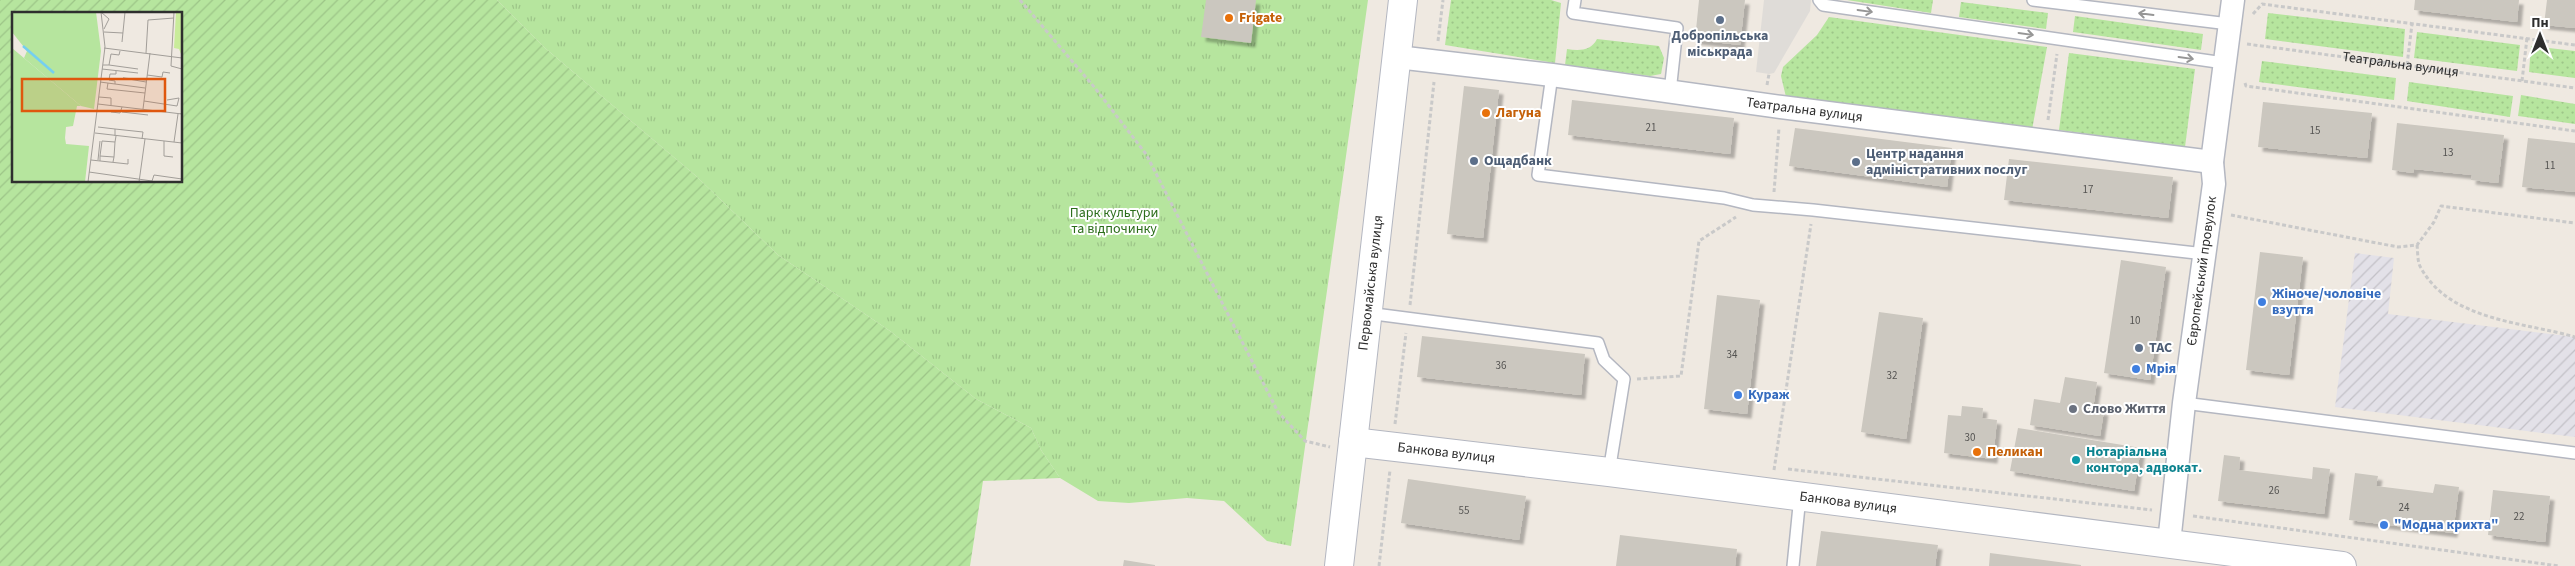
<svg xmlns="http://www.w3.org/2000/svg" width="2575" height="566" font-family="'Source Sans 3',sans-serif">
	<defs>
		<pattern id="industrial-furrows" width="10" height="10" patternUnits="userSpaceOnUse" patternTransform="scale(1.25)"><rect width="10" height="10" fill="#e3e1e8"/><path d="M-1 1l2-2M0 10L10 0M9 11l2-2" fill="none" stroke="#c3c1c7"/></pattern>
		<pattern id="grass-dots" width="8" height="8" patternUnits="userSpaceOnUse" patternTransform="scale(1.25)"><rect width="8" height="8" fill="#b6e59e"/><path d="M2 2h.1M6 6h.1" fill="none" stroke="#9dc588" stroke-width="1.8" stroke-linecap="round"/></pattern>
		<pattern id="park-tufts" width="24" height="20" patternUnits="userSpaceOnUse" patternTransform="scale(1.25)"><rect width="24" height="20" fill="#b6e59e"/><path d="M3 7l-1-3M5 7V3M7 7l1-3M15 17l-1-3M17 17v-4M19 17l1-3" fill="none" stroke="#9dc588"/></pattern>
		<pattern id="garden-furrows" width="10" height="10" patternUnits="userSpaceOnUse" patternTransform="scale(1.25)"><rect width="10" height="10" fill="#b6e59e"/><path d="M-1 1l2-2M0 10L10 0M9 11l2-2" fill="none" stroke="#9dc588"/></pattern>
		<filter id="shadow"><feDropShadow dx="4.5" dy="4.5" stdDeviation="1" flood-color="#0004"/></filter>
	</defs>
	<rect width="100%" height="100%" fill="#efe9e1"/>
	<!-- industrial -->
	<path fill="url(#industrial-furrows)" d="M2355 253 2394 258 2388 314 2575 337V437L2335 407Z"/>
	<!-- grass -->
	<path fill="url(#grass-dots)" d="M1451 0H1551L1561 3 1555 63 1445 45Z
		M1847 0H1933L1931 13Z
		M1961 2 2048 13 2046 29 1959 17Z
		M2268 13 2405 29 2403 57 2265 39Z
		M2075 16 2203 34 2201 50 2073 32Z
		M1829 17 2047 47 2032 130 1786 97 1781 76 1783 67 1817 35Z
		M2417 32 2520 45 2517 71 2414 58Z
		M1597 39 1659 46 1664 58 1661 74 1650 76 1565 65 1567 49C1579 51 1591 51 1597 39Z
		M2531 46 2575 51V78L2529 72Z
		M2069 53 2195 69 2185 147 2059 130Z
		M2262 61 2396 78 2394 100 2259 82Z
		M2409 82 2513 96 2510 117 2407 101Z
		M2521 95 2575 104V124L2518 116Z"/>
	<!-- park -->
	<path fill="url(#park-tufts)" d="M497 0H1368L1291 546 1267 541 1224 501 1187 498 1129 503 1098 501 1060 478 1041 450 1031 428 976 399 890 331 778 255 696 176 545 48Z"/>
	<!-- garden -->
	<path fill="url(#garden-furrows)" fill-rule="evenodd" d="M0 0H497L545 48 696 176 778 255 890 331 976 399 1031 428 1041 450 1060 478 983 481 970 566H0ZM14 14H181V181H14Z"/>
	<!-- plaza -->
	<path fill="#dfdcd8" d="M1764 0H1811L1810 11 1774 73 1769 74 1756 72Z"/>
	<!-- building -->
	<path fill="#cbc7bf" filter="url(#shadow)" d="M1206 0H1256L1251 43 1201 37Z
		M1699 0H1745L1740 45 1695 40Z
		M2415 0H2519L2517 22 2414 10Z
		M2547 0H2575V28L2544 25Z
		M1464 86 1499 90 1483 238 1447 234Z
		M1572 100 1734 118 1730 154 1568 135Z
		M2263 102 2372 113 2367 158 2258 147Z
		M2397 123 2504 135 2498 183 2471 180 2472 175 2414 169 2413 173 2392 170Z
		M1795 128 1952 148 1947 187 1789 166Z
		M2528 138 2575 143V192L2522 187Z
		M2009 159 2173 177 2168 218 2004 200Z
		M2260 252 2303 257 2289 375 2246 370Z
		M2121 260 2166 267 2150 380 2104 373Z
		M1717 295 1760 300 1747 414 1704 409Z
		M1879 312 1923 318 1906 439 1861 432Z
		M1422 336 1585 354 1581 395 1417 377Z
		M2065 377 2097 382 2093 409 2104 411 2100 436 2030 425 2034 399 2060 403Z
		M1962 406 1983 408 1982 418 1997 420 1993 459 1944 453 1948 415 1961 416Z
		M2018 428 2141 448 2134 491 2010 471Z
		M2224 455 2240 457 2239 470 2312 479 2313 467 2330 469 2324 514 2218 501Z
		M2355 473 2378 476 2376 486 2433 493 2435 484 2459 487 2453 533 2349 520Z
		M1408 479 1526 496 1519 540 1401 523Z
		M2493 490 2550 496 2545 542 2488 535Z
		M1821 531 1938 545 1935 566H1816Z
		M1620 535 1737 549 1735 566H1616Z
		M1990 553 2081 565V566H1989Z
		M1124 560 1155 565V566H1123Z"/>
	<g fill="none" stroke-linecap="round" stroke-linejoin="round">
		<defs>
			<path id="lane" d="M1575 0 1573 13 1677 28 1670 92
				M1819 0 1823 5 2224 63
				M2033 0 2229 24
				M1552 75 1538 175 1724 198 1753 205 1813 210 2205 254
				M1367 313 1598 343 1604 360 1624 379 1609 472
				M2184 403 2575 453
				M1793 566 1800 496"/>
			<g id="street">
				<path id="s2" d="M1397 57 1552 75 1781 107 2212 162"/>
				<path id="s3" d="M2169 543 2184 403 2214 184 2212 162 2233 0"/>
			</g>
			<g id="secondary">
				<path id="s4" d="M1353 442 1609 472 2342 566"/>
				<path id="s5" d="M1339 566 1403 0"/>
			</g>
		</defs>
		<!-- lane casing -->
		<use href="#lane" stroke="#b4b7c1" stroke-width="14"/>
		<!-- street casing -->
		<use href="#street" stroke="#b4b7c1" stroke-width="25"/>
		<!-- secondary casing -->
		<use href="#secondary" stroke="#b4b7c1" stroke-width="30"/>
		<!-- path -->
		<g stroke="#c9c9c9" stroke-width="3" stroke-dasharray="4 2.5" stroke-linecap="butt">
			<path d="M1020 0 1095 88 1146 154 1278 412 1305 441 1330 447"/>
			<path d="M2253 14 2262 4 2575 45"/>
			<path d="M1438 41 1443 0"/>
			<path id="s1" d="M2247 44 2575 88"/>
			<path d="M2407 65 2412 24"/>
			<path d="M2522 81 2527 38"/>
			<path d="M2245 83 2246 86 2575 131"/>
			<path d="M1767 85 1769 74"/>
			<path d="M2048 120 2057 54"/>
			<path d="M1774 192 1779 128"/>
			<path d="M2231 215 2398 247 2417 245 2434 222 2441 206 2575 223"/>
			<path d="M2417 245C2418 252 2417 262 2421 268 2450 321 2524 322 2575 337"/>
			<path d="M1410 305 1434 82"/>
			<path d="M1637 379 1681 376 1699 241 1736 217"/>
			<path d="M1395 424 1406 333"/>
			<path d="M1788 469 2152 510"/>
			<path d="M1774 470 1811 224"/>
			<path d="M2193 516 2559 566"/>
			<path d="M1379 566 1390 470"/>
		</g>
		<!-- lane -->
		<use href="#lane" stroke="#fff" stroke-width="11"/>
		<!-- street -->
		<use href="#street" stroke="#fff" stroke-width="22"/>
		<!-- secondary -->
		<use href="#secondary" stroke="#fff" stroke-width="28"/>
	</g>
	<!-- one-way arrows -->
	<defs><path id="oneway-shaft" d="M-6 0H5M1.5-3L5.5 0L1.5 3" fill="none" stroke-width="1.6" stroke-linecap="round" stroke-linejoin="round" transform="scale(1.25)"/></defs>
	<g stroke="#969696">
		<use href="#oneway-shaft" transform="translate(1865 11) rotate(8)"/>
		<use href="#oneway-shaft" transform="translate(2146 14) rotate(-173)"/>
		<use href="#oneway-shaft" transform="translate(2026 34) rotate(8)"/>
		<use href="#oneway-shaft" transform="translate(2186 58) rotate(8)"/>
	</g>
	<!-- markers -->
	<g fill="#e8710a" stroke="#fff" stroke-width="2">
		<circle cx="1229" cy="18" r="5"/>
		<circle cx="1486" cy="113" r="5"/>
		<circle cx="1977" cy="452" r="5"/>
	</g>
	<g fill="#5c6f8a" stroke="#fff" stroke-width="2">
		<circle cx="1720" cy="20" r="5"/>
		<circle cx="1474" cy="161" r="5"/>
		<circle cx="1856" cy="162" r="5"/>
		<circle cx="2139" cy="348" r="5"/>
	</g>
	<g fill="#3f7fe0" stroke="#fff" stroke-width="2">
		<circle cx="2262" cy="302" r="5"/>
		<circle cx="2136" cy="369" r="5"/>
		<circle cx="1738" cy="395" r="5"/>
		<circle cx="2384" cy="525" r="5"/>
	</g>
	<circle fill="#6b7280" stroke="#fff" stroke-width="2" cx="2073" cy="409" r="5"/>
	<circle fill="#0f9aa8" stroke="#fff" stroke-width="2" cx="2076" cy="460" r="5"/>
	<g text-anchor="middle" dominant-baseline="central" stroke-width="4" stroke-linejoin="round" paint-order="stroke">
		<!-- number labels -->
		<g font-size="11" fill="#555452">
			<text x="1651" y="127">21</text>
			<text x="2315" y="130">15</text>
			<text x="2448" y="152">13</text>
			<text x="2550" y="165">11</text>
			<text x="2088" y="189">17</text>
			<text x="2135" y="320">10</text>
			<text x="1732" y="354">34</text>
			<text x="1501" y="365">36</text>
			<text x="1892" y="375">32</text>
			<text x="1970" y="437">30</text>
			<text x="2274" y="490">26</text>
			<text x="2404" y="507">24</text>
			<text x="1464" y="510">55</text>
			<text x="2519" y="516">22</text>
		</g>
		<!-- food labels -->
		<g font-size="14" font-weight="bold" fill="#c56008" stroke="#fff" text-anchor="start">
			<text x="1239" y="18">Frigate</text>
			<text x="1496" y="113">Лагуна</text>
			<text x="1987" y="452">Пеликан</text>
		</g>
		<!-- service labels -->
		<g font-size="14" font-weight="bold" fill="#4e5e75" stroke="#fff" text-anchor="start">
			<text x="1720" y="36" text-anchor="middle">Добропільська<tspan x="1720" dy="16">міськрада</tspan></text>
			<text x="1866" y="154">Центр надання<tspan x="1866" dy="16">адміністративних послуг</tspan></text>
			<text x="1484" y="161">Ощадбанк</text>
			<text x="2149" y="348">ТАС</text>
		</g>
		<!-- street labels -->
		<g font-size="14" fill="#2e2e2e" stroke="#fff">
			<text stroke="none"><textPath href="#s1" startOffset="155">Театральна вулиця</textPath></text>
			<text stroke="none"><textPath href="#s2" startOffset="411">Театральна вулиця</textPath></text>
			<text stroke="none"><textPath href="#s3" startOffset="274">Європейський провулок</textPath></text>
			<text stroke="none"><textPath href="#s5" startOffset="285">Первомайська вулиця</textPath></text>
			<text stroke="none"><textPath href="#s4" startOffset="94">Банкова вулиця</textPath></text>
			<text stroke="none"><textPath href="#s4" startOffset="499">Банкова вулиця</textPath></text>
		</g>
		<!-- park labels -->
		<g font-size="14" fill="#2c6e1b" stroke="#fff">
			<text x="1114" y="213">Парк культури<tspan x="1114" dy="16">та відпочинку</tspan></text>
		</g>
		<!-- shop labels -->
		<g font-size="14" font-weight="bold" fill="#366cbe" stroke="#fff" text-anchor="start">
			<text x="2272" y="294">Жіноче/чоловіче<tspan x="2272" dy="16">взуття</tspan></text>
			<text x="2146" y="369">Мрія</text>
			<text x="1748" y="395">Кураж</text>
			<text x="2394" y="525">"Модна крихта"</text>
		</g>
		<!-- worship labels -->
		<g font-size="14" font-weight="bold" fill="#5b616d" stroke="#fff" text-anchor="start">
			<text x="2083" y="409">Слово Життя</text>
		</g>
		<!-- culture labels -->
		<g font-size="14" font-weight="bold" fill="#0d838f" stroke="#fff" text-anchor="start">
			<text x="2086" y="452">Нотаріальна<tspan x="2086" dy="16">контора, адвокат.</tspan></text>
		</g>
	</g>
	<!-- overview -->
	<g transform="translate(12 12)">
		<rect width="170" height="170" fill="#efe9e1"/>
		<path d="M0 0H84L89 39 82 97 69 94 12 46 15 39 0 20Z" fill="#b6e59e"/>
		<path d="M0 36 69 94H65L61 114 54 115 53 126 54 132 77 134 73 170H0Z" fill="#b6e59e"/>
		<path d="M164 0H170L169 42 167 37 162 36Z" fill="#c9ec9a"/>
		<path fill="none" stroke="#75cff0" stroke-width="2.5" d="M11 34 42 61"/>
		<path fill="none" stroke="#a29e99" stroke-width="1" d="M89 0 97 7 92 17M162 0 159 54 170 57M92 20 111 21M110 30 113 0M92 36 170 46M134 41 136 8 162 6M91 53H97L99 42 107 43 108 39M97 53 126 57M90 57 126 61M135 63 150 65 151 60 158 61M88 70 133 76M134 70 111 66 134 68M96 71 95 77 133 81M103 72V69L97 68 98 62H104V59M87 85 99 86V93M132 89 165 94 167 86 155 88M86 92 170 102M131 97 138 41M99 100 108 101 110 95M110 100 136 103M86 115 103 117M83 121 170 131M103 124V117L131 120 130 127M152 129V144L161 145M162 130 166 102M88 144 90 129 103 130 104 124M102 145 103 130M79 148 116 152V147M86 148 88 129M88 149V144L102 145 101 150M77 160 140 169 142 163 170 167M76 170 93 35 89 0M127 170 133 127"/>
		<path fill="#df570e" fill-opacity="0.15" stroke="#df570e" stroke-width="2.5" d="M10 67H153V99H10Z"/>
		<rect width="170" height="170" fill="none" stroke="#2e2e2e" stroke-width="2.5"/>
	</g>
	<!-- north arrow -->
	<g transform="translate(2540 35)" stroke="#ffffff" stroke-width="4" paint-order="stroke">
	<path d="M0-4L9 19L0 12L-9 19Z" fill="#2e2e2e"/>
	<text y="-8" font-size="14" font-weight="bold" text-anchor="middle" fill="#2e2e2e">Пн</text>
	</g>
</svg>
